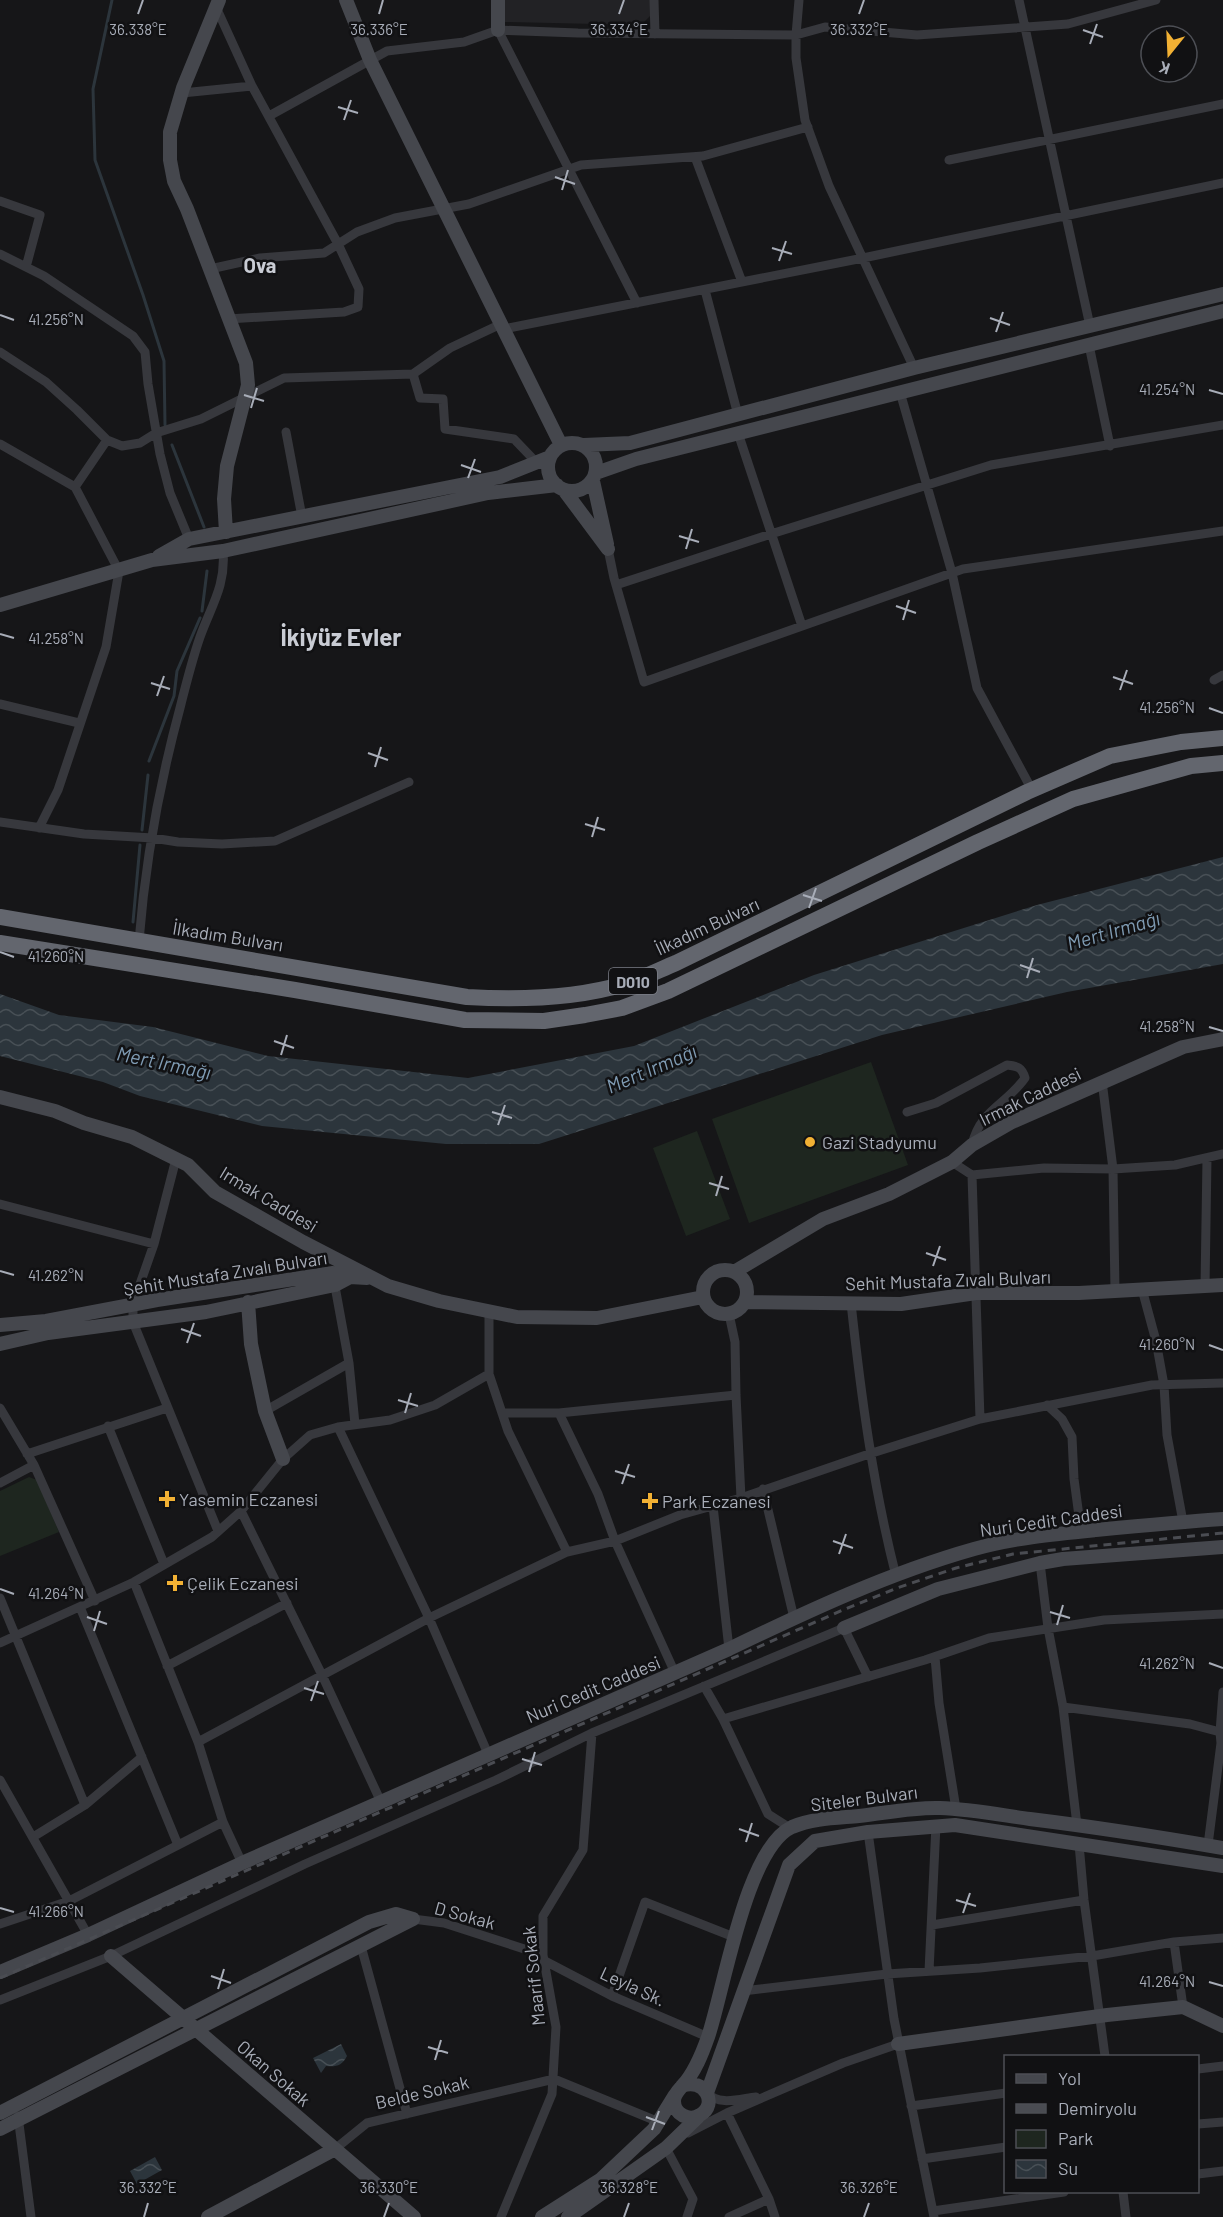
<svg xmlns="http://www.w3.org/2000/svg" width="1223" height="2217" font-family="Barlow,sans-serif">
	<defs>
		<pattern id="water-waves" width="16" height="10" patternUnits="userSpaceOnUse" patternTransform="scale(1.5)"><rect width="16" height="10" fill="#2c353c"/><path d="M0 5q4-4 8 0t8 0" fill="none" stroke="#485056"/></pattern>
	</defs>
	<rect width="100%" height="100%" fill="#161618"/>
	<!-- built -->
	<path fill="#222225" d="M505 0H650L651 15 641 25 505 22Z"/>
	<!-- park -->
	<path fill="#1e261f" d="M871 1062 908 1165 749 1223 712 1119Z
		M697 1131 730 1219 686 1236 653 1148Z
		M29 1477 37 1480 59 1532 0 1556V1491Z"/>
	<!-- water -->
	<path fill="url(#water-waves)" d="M1223 857V964L1067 992 882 1035 539 1144H446L262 1126 140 1096 103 1082 0 1056V994L59 1015 153 1027 268 1056 468 1078 634 1046 814 975 1037 905Z
		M341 2044 347 2056C342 2066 336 2067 326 2066L321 2073 313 2058Z
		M155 2157 162 2170 137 2184 130 2171Z"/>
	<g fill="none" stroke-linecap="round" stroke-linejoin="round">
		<!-- stream -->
		<path stroke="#2c353c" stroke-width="3" d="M112 0 93 89 95 160 143 295 164 361 165 425
			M172 445 204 527
			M202 611 207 571
			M149 761 174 696 177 671 200 618
			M142 830 148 775
			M133 922 140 845"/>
		<!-- street -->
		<path stroke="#37383d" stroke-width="9" d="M654 0 655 34
			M799 0 796 35 825 27 917 35 1068 24 1156 0
			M1019 0 1090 326
			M216 7 252 86 338 244 359 289 358 307 344 312 228 319
			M498 30 637 303
			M182 93 252 86
			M269 116 387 51 464 42 498 30 578 33 796 35V58L805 120 829 186 914 368
			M695 157 742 282
			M949 160 1223 104
			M0 201 40 215 26 267
			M0 254 44 276 133 336 145 352 148 384 160 454 170 493 189 539
			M210 269 260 258 324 253 357 232 395 218 469 204 581 165 703 156 808 127
			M705 290 738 415
			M504 329 863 258 1223 183
			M1089 345 1110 446
			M0 352 46 382 77 410 107 440 122 446 140 443 156 433 201 419 284 378 413 374 450 348 501 324
			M413 374 420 398 443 399 445 429 514 439 537 463
			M900 392 952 573 977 688 1032 790
			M286 432 302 517
			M738 433 802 626
			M0 444 75 487 119 571 106 647 58 790 39 828
			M75 487 107 440
			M608 549 614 578 644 682 963 569 1223 531
			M616 585 771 534 991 465 1223 425
			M1214 680 1223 675
			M0 704 79 723
			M0 822 84 834 153 838 178 842 222 844 275 841 409 782
			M139 941C145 864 160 782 180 708 186 684 192 660 200 637 211 606 226 586 223 551
			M1102 1081 1113 1169 1115 1291
			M907 1112 936 1103 1007 1065C1017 1066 1022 1067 1025 1078 1006 1105 980 1110 972 1145
			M176 1159 154 1244 133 1304V1322L218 1531
			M952 1162 972 1175 1044 1168 1113 1169 1175 1165 1223 1154
			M972 1175 980 1419
			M0 1204 154 1244
			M334 1281 349 1363 355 1424
			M1205 1287 1207 1158
			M1142 1289 1156 1341 1164 1385 1167 1435 1183 1522
			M851 1303C861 1395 873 1486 896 1576
			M489 1311V1374L508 1431 567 1552
			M729 1314 735 1342 736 1395 741 1498
			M1047 1405 1062 1419 1072 1437 1074 1479 1081 1531
			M0 1408 34 1465 95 1601
			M265 1411 349 1363
			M503 1413H559L736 1395
			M559 1413 598 1494 615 1541 675 1673
			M108 1426 164 1564
			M338 1427 429 1618 488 1754
			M27 1454 167 1408
			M0 1483 34 1465
			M763 1489 794 1618
			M713 1506 729 1649
			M241 1511 322 1675 381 1802
			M1040 1563 1048 1628 1063 1707 1077 1825
			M134 1582 198 1742 223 1822 242 1863
			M0 1598 85 1805
			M80 1607 178 1845
			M0 1643 134 1582 212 1537 241 1511 283 1459 310 1435 338 1427 390 1420 435 1405 489 1374
			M935 1657 939 1703 956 1809
			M167 1666 287 1603
			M704 1686 723 1719 768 1814 790 1828
			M1063 1707 1190 1724 1220 1732 1221 1743 1208 1845
			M723 1719 925 1660 989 1638 1104 1620 1223 1614
			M1220 1732 1223 1692
			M198 1742 429 1618 567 1552 615 1541 680 1515 741 1498 869 1454 980 1419 1152 1385 1223 1383
			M0 1780 88 1935
			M868 1832 894 2019 934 2217
			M33 1837 85 1805 142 1757
			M1079 1844 1084 1900 1105 2056
			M413 1919 444 1923 543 1955
			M0 1924 69 1901 223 1822
			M932 1925 1084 1900
			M1174 1942 1183 2007
			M361 1946 407 2114
			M545 1961 612 1996 708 2037
			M929 1971 936 1825
			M743 1991 887 1974 980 1968 1092 1956 1174 1942 1223 1938
			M612 1996 645 1902 734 1937
			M0 2000 111 1956 305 1864 496 1780 592 1733 844 1628 868 1677
			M1198 2069 1223 2066
			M707 2093C719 2106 739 2099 756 2097
			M911 2106 1006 2093
			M727 2113 769 2199 775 2217
			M18 2116 31 2217
			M1198 2124 1223 2122
			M688 2133 727 2113 843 2063 898 2044
			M669 2146 666 2148 693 2199 687 2217
			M335 2149 367 2123 554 2079 659 2122
			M922 2159 1006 2147
			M1198 2174 1223 2171
			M1123 2192 1126 2217
			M933 2211 1064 2192
			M501 2217 552 2094 556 2027 543 1955V1916L583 1850 592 1733
			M729 2217 769 2199"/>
		<!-- secondary -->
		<path stroke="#45474d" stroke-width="14" d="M219 0 183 88 170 132V160L174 181 187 209 246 363 248 385 227 466 224 499 226 532
			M346 0 370 60 561 445
			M498 0V30
			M548 467a24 24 0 1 1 48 0a24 24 0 1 1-48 0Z
			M584 445 630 443 914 368 1223 294
			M596 473 636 459 1223 311
			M593 481 607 544
			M564 490 608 549
			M159 556 189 539 500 477 550 457
			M0 605 152 560 223 551 488 493 557 485
			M0 1097 55 1111 84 1123 132 1137 188 1165 215 1192 303 1242 388 1286 439 1301 517 1317 597 1318 703 1297
			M703 1292a22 22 0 1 1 44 0a22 22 0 1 1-44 0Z
			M734 1272 823 1219 889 1194 952 1162 972 1145 1012 1122 1183 1047 1223 1039
			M248 1302 251 1344 265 1411 283 1459
			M745 1302 901 1304 976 1293H1079L1223 1285
			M0 1325 46 1321 157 1300 333 1273 350 1277 367 1278
			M0 1344 48 1333 206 1312 335 1285 350 1277
			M844 1628 938 1589 1040 1563 1063 1559 1223 1547
			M111 1956 414 2217
			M0 1972 88 1935 242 1863 729 1649C808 1611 889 1573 974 1549 1013 1538 1055 1534 1096 1530 1138 1526 1180 1522 1223 1519
			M898 2044 1107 2015 1183 2007 1223 2026
			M682 2086C704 2077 719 2104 700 2115 689 2122 674 2114 674 2101 674 2094 679 2090 683 2085 695 2072 702 2054 708 2037 724 1990 746 1848 792 1827 813 1818 837 1818 859 1816 886 1813 914 1807 940 1808 970 1809 1001 1815 1030 1819 1095 1827 1159 1837 1223 1848
			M707 2093 789 1865 815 1841 868 1832 955 1825 1223 1866
			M0 2113 369 1922 396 1914 413 1919
			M0 2129 413 1919
			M208 2217 335 2149
			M542 2217 600 2180 654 2129 675 2095
			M568 2217 666 2148 698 2117"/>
		<!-- highway -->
		<path stroke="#63666e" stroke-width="16" d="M0 917 467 997C519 1000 574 999 624 984 642 979 659 970 676 963L1027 792 1110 756 1181 742 1223 738
			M0 943 295 990 465 1020 544 1021 585 1015 622 1008 668 991 978 842 1073 799 1191 766 1223 763"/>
		<!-- rail -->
		<path stroke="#4a4c52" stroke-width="3" stroke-dasharray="8 6" stroke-linecap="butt" d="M0 1978 843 1610 897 1588 956 1568 1013 1554 1223 1533"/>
	</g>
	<!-- ticks -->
	<path fill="none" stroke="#a8adb8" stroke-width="2" d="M138 14 143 0M379 14 383 0M619 14 624 0M859 14 864 0M1083 30 1103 37M1090 44 1097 24M338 107 358 113M344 120 351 100M555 177 575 184M562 190 568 170M772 248 792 254M779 261 786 241M0 315 14 320M990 318 1010 325M996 332 1003 312M1209 390 1223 394M244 395 264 401M251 408 257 388M461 465 481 472M468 478 475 459M679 536 699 542M686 549 692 529M896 606 916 613M903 620 909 600M0 634 14 638M1113 677 1133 684M151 683 170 689M1120 690 1127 670M157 696 164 676M1209 708 1223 713M368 753 388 760M375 767 381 747M585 824 605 830M592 837 598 817M803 895 822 901M809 908 816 888M0 952 14 957M1020 965 1040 972M1027 978 1033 958M1209 1027 1223 1031M274 1041 294 1048M281 1055 287 1035M492 1112 512 1118M498 1125 505 1105M709 1183 729 1189M716 1196 722 1176M926 1253 946 1260M933 1266 940 1246M0 1271 14 1275M181 1329 201 1336M187 1343 194 1323M1209 1345 1223 1350M398 1400 418 1406M405 1413 411 1393M615 1471 635 1477M622 1484 629 1464M833 1541 853 1548M839 1554 846 1534M0 1589 14 1594M1050 1612 1070 1618M87 1617 107 1624M1057 1625 1063 1605M94 1631 100 1611M1209 1663 1223 1668M304 1688 324 1694M311 1701 318 1681M522 1759 542 1765M529 1772 535 1752M739 1829 759 1836M746 1842 752 1823M956 1900 976 1906M0 1908 14 1912M963 1913 970 1893M211 1976 231 1983M1209 1982 1223 1986M218 1989 224 1969M428 2047 448 2053M435 2060 441 2040M646 2117 665 2124M652 2130 659 2111M144 2217 148 2203M384 2217 389 2203M624 2217 629 2203M864 2217 869 2203"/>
	<!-- markers -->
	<g fill="#f2b134" stroke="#111113" stroke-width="2">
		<circle cx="810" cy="1142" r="6"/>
		<path d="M164 1490h6v6h6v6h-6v6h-6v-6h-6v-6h6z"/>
		<path d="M647 1492h6v6h6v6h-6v6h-6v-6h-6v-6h6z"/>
		<path d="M172 1574h6v6h6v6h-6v6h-6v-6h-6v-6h6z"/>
	</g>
	<g text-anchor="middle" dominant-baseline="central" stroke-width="5" stroke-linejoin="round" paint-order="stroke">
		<!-- shield labels -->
		<rect fill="#111113" stroke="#7b7e86" stroke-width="1.5" x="609" y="968" width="48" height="26" rx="4.5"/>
		<g font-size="16" font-weight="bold" fill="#a8adb8">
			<text x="633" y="981">D010</text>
		</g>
		<!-- street labels -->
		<g font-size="18" fill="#a8adb8" stroke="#111113">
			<text transform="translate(707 926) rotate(-25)">İlkadım Bulvarı</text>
			<text transform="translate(228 936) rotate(9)">İlkadım Bulvarı</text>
			<text transform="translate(1030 1096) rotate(-26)">Irmak Caddesi</text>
			<text transform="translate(269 1199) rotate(31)">Irmak Caddesi</text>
			<text transform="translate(225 1273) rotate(-9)">Şehit Mustafa Zıvalı Bulvarı</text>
			<text transform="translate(948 1280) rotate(-2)">Sehit Mustafa Zıvalı Bulvarı</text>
			<text transform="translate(1051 1520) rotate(-8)">Nuri Cedit Caddesi</text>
			<text transform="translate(593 1689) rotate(-23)">Nuri Cedit Caddesi</text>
			<text transform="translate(864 1798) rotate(-7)">Siteler Bulvarı</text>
			<text transform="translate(465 1915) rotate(15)">D Sokak</text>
			<text transform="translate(533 1976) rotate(-96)">Maarif Sokak</text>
			<text transform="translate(633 1986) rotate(25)">Leyla Sk.</text>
			<text transform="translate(274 2073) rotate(41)">Okan Sokak</text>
			<text transform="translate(422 2092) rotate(-13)">Belde Sokak</text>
		</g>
		<!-- poi labels -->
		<g font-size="18" fill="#a8adb8" stroke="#111113" text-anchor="start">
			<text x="822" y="1142">Gazi Stadyumu</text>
			<text x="179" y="1499">Yasemin Eczanesi</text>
			<text x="662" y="1501">Park Eczanesi</text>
			<text x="187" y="1583">Çelik Eczanesi</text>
		</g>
		<!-- neighbourhood labels -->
		<g font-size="20" font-weight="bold" fill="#c9ccd4" stroke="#111113">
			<text x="260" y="265">Ova</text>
		</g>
		<!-- water labels -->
		<g font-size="20" font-style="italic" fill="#7f9bb3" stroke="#111113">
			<text transform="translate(1113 930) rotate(-16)">Mert Irmağı</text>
			<text transform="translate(164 1062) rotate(12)">Mert Irmağı</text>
			<text transform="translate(651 1068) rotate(-23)">Mert Irmağı</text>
		</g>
		<!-- district labels -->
		<g font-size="24" font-weight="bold" fill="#c9ccd4" stroke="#111113">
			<text x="341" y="636">İkiyüz Evler</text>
		</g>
	</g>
	<g font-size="15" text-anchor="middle" fill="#a8adb8" stroke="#111113" stroke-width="5" stroke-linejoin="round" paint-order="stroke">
		<text x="138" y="35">36.338°E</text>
		<text x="379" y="35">36.336°E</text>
		<text x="619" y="35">36.334°E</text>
		<text x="859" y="35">36.332°E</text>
		<text x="56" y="325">41.256°N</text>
		<text x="1167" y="395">41.254°N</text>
		<text x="56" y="644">41.258°N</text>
		<text x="1167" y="713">41.256°N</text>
		<text x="56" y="962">41.260°N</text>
		<text x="1167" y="1032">41.258°N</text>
		<text x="56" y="1281">41.262°N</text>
		<text x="1167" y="1350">41.260°N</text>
		<text x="56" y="1599">41.264°N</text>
		<text x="1167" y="1669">41.262°N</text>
		<text x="56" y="1917">41.266°N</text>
		<text x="1167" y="1987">41.264°N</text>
		<text x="148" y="2193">36.332°E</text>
		<text x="389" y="2193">36.330°E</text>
		<text x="629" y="2193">36.328°E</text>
		<text x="869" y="2193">36.326°E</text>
	</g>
	<!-- legend -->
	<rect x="1004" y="2055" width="195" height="138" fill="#111113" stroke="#4d4f55" stroke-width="1.5"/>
	<rect x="1016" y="2074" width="30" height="9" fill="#45474d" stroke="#4d4f55" stroke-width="1.5"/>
	<text x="1058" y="2085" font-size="18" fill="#a8adb8">Yol</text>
	<rect x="1016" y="2104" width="30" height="9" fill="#4a4c52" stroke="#4d4f55" stroke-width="1.5"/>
	<text x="1058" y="2115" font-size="18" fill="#a8adb8">Demiryolu</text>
	<rect x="1016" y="2130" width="30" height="18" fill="#1e261f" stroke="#4d4f55" stroke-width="1.5"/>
	<text x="1058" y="2145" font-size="18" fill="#a8adb8">Park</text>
	<rect x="1016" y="2160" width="30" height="18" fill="url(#water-waves)" stroke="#4d4f55" stroke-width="1.5"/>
	<text x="1058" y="2175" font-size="18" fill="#a8adb8">Su</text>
	<!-- north arrow -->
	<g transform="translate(1169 54) rotate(198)"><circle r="28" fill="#111113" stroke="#4d4f55" stroke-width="1.5"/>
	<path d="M0-4.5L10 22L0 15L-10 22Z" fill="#f2b134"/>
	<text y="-9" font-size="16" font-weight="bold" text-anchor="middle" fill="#a8adb8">K</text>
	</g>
</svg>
